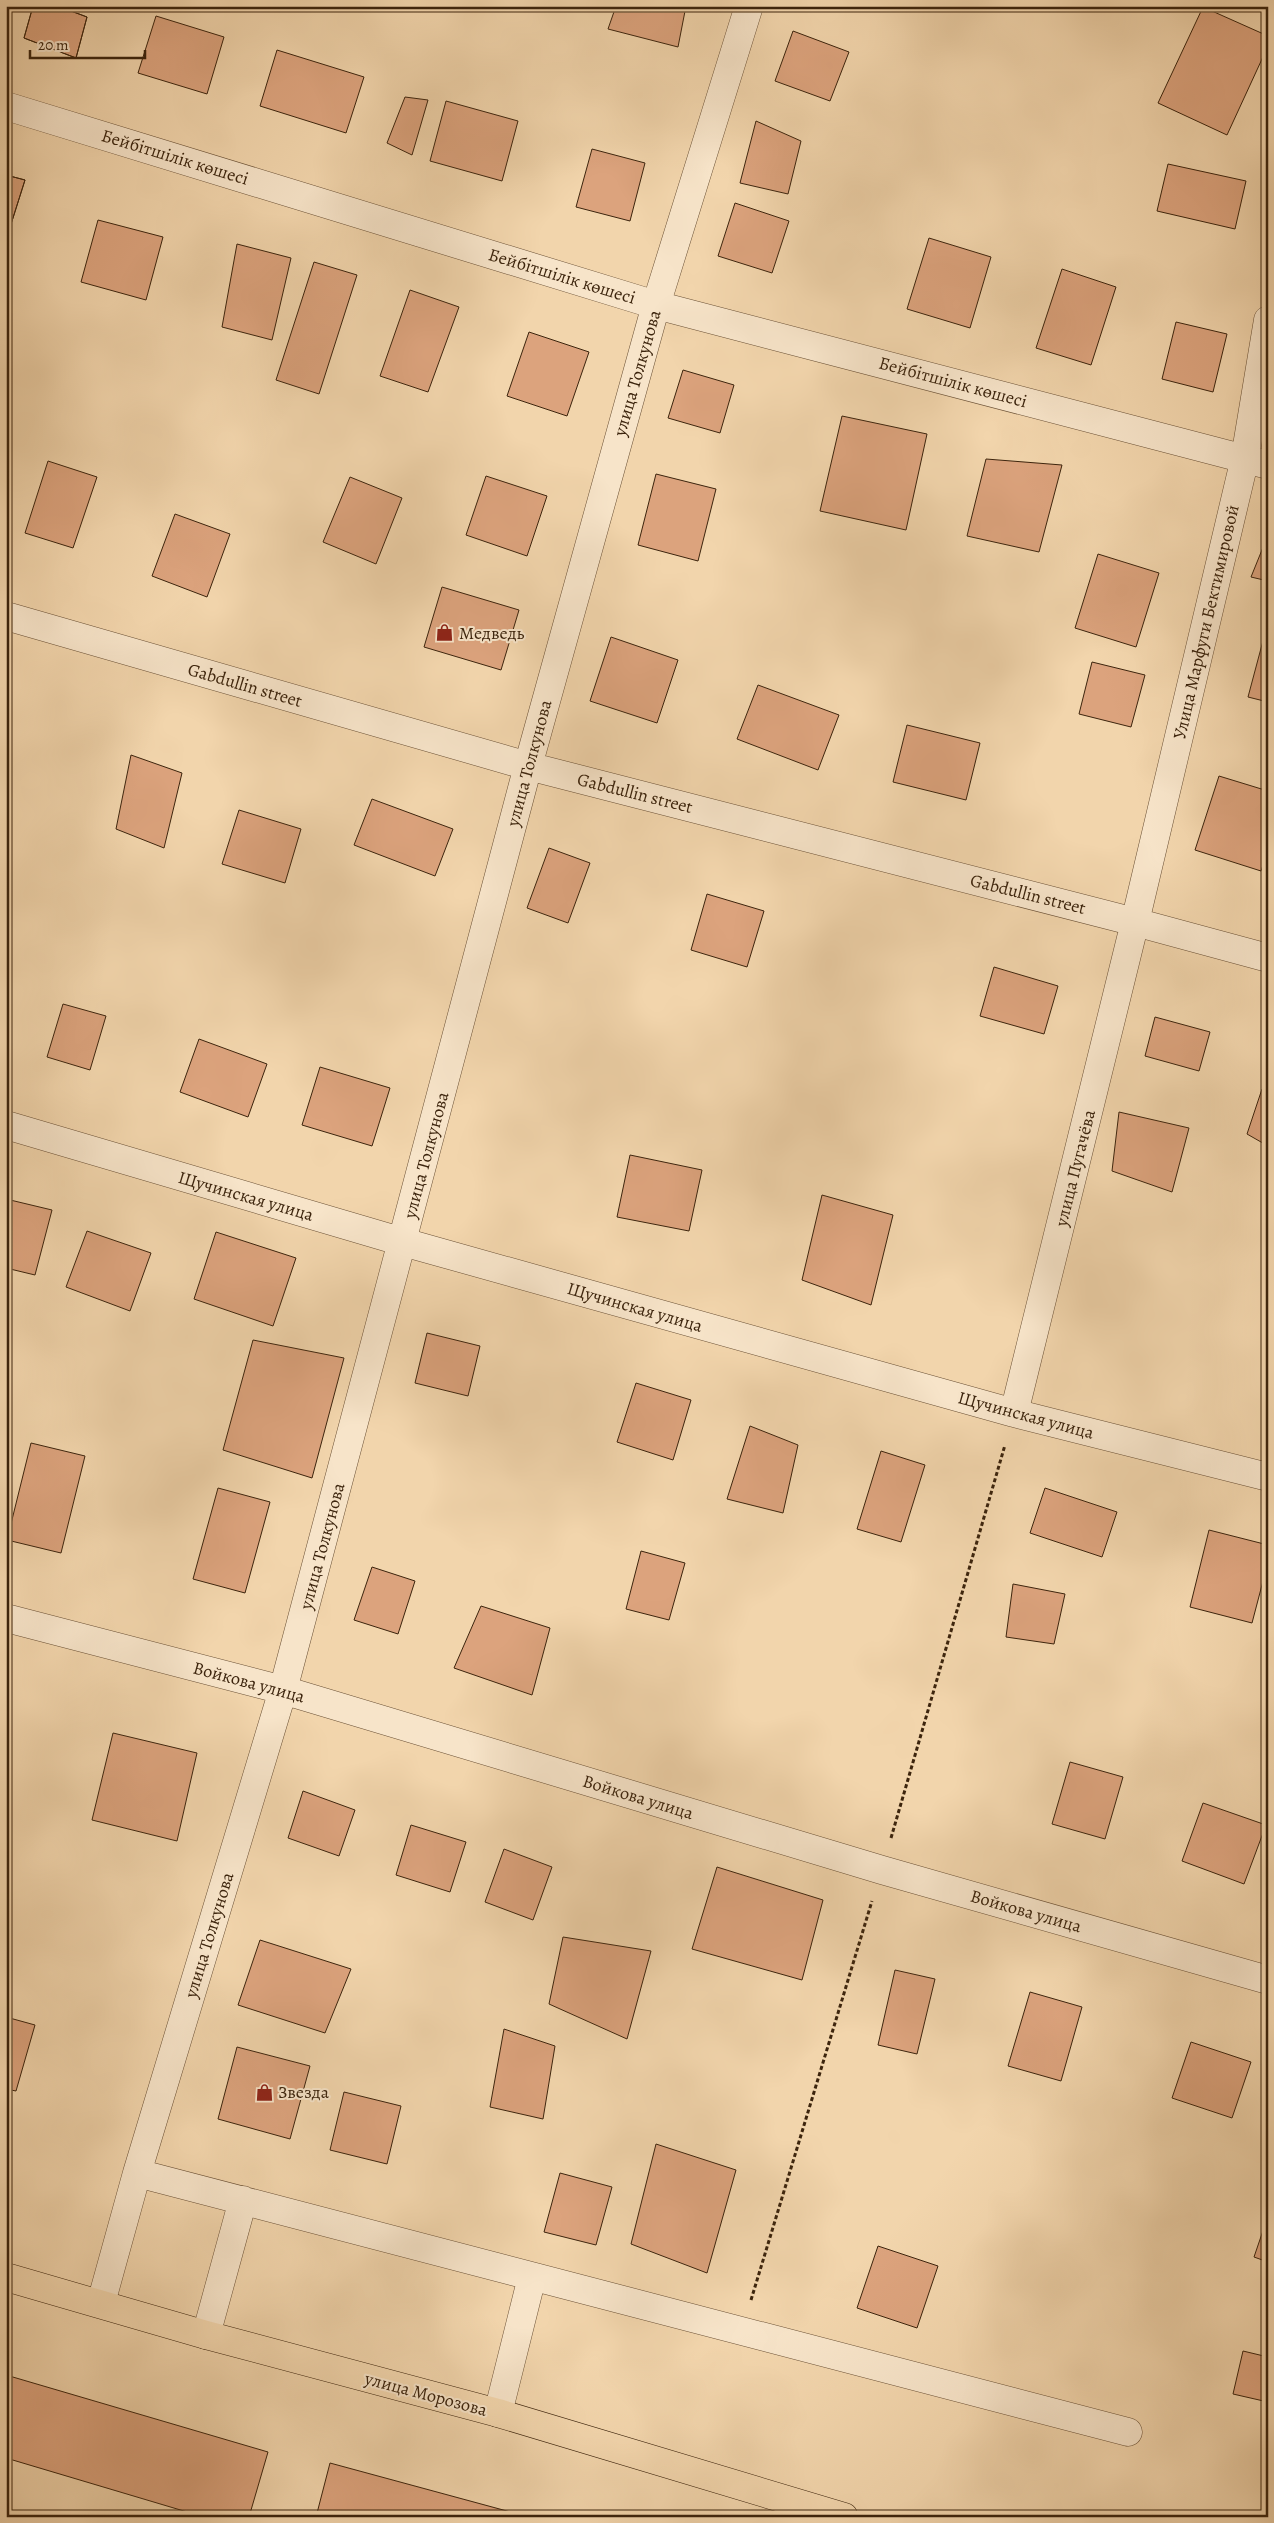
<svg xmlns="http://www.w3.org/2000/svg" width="1274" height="2523" font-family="Alegreya,serif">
	<rect width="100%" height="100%" fill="#f2d5ac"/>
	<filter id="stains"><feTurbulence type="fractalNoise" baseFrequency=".004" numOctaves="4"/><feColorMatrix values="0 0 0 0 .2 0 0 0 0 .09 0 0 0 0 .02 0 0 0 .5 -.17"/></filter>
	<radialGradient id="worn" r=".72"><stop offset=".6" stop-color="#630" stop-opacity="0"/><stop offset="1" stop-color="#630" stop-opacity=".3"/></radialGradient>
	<!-- building -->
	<path fill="#dca37d" stroke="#3c240d" d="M33 6H72L71 11 87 17 76 58 24 38Z
		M33 6H72L71 11 87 17 76 58 24 38Z
		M616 6H686L678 47 608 29Z
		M1203 7 1268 36V46L1227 135 1158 103Z
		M156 16 224 37 207 94 138 73Z
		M793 31 849 52 830 101 775 81Z
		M277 50 364 77 346 133 260 106Z
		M405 97 428 100 412 155 387 143Z
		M446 101 518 121 502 181 430 161Z
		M756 121 801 141 788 194 740 183Z
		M592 149 645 163 630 221 576 207Z
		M1168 164 1246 181 1235 229 1157 211Z
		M6 175 25 180 6 240Z
		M6 175 25 180 6 240Z
		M735 203 789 221 772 273 718 256Z
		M98 220 163 237 146 300 81 282Z
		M929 238 991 257 970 328 907 309Z
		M237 244 291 258 272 340 222 327Z
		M314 262 357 275 319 394 276 380Z
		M1062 269 1116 287 1091 365 1036 348Z
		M410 290 459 307 428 392 380 376Z
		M1176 322 1227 334 1213 392 1162 379Z
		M529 332 589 352 567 416 507 396Z
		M683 370 734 385 720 433 668 418Z
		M842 416 927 434 906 530 820 511Z
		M986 459 1062 465 1039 552 967 536Z
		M48 461 97 477 73 548 25 533Z
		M656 474 716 489 698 561 638 545Z
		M486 476 547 496 527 556 466 535Z
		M350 477 402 498 376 564 323 542Z
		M175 514 230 534 207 597 152 576Z
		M1268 535V581L1251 577Z
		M1098 554 1159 573 1136 647 1075 628Z
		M442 587 519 610 501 670 424 647Z
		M1268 622V702L1248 697Z
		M611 637 678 660 657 723 590 701Z
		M1092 662 1145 675 1131 727 1079 714Z
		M758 685 839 715 818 770 737 739Z
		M907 725 980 743 966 800 893 782Z
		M131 755 182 773 164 848 116 829Z
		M1219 776 1268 791V850L1261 871 1195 850Z
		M372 799 453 829 435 876 354 845Z
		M239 810 301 829 285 883 222 864Z
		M549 848 590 863 568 923 527 908Z
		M707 894 764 911 747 967 691 950Z
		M994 967 1058 986 1044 1034 980 1016Z
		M63 1004 106 1016 90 1070 47 1057Z
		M1155 1017 1210 1032 1199 1071 1145 1056Z
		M199 1039 267 1064 248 1117 180 1092Z
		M320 1067 390 1088 372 1146 302 1125Z
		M1262 1089 1268 1091V1146L1247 1134Z
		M1119 1112 1189 1128 1172 1192 1112 1171Z
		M630 1155 702 1170 689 1231 617 1217Z
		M822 1195 893 1215 871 1305 802 1280Z
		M6 1199 52 1210 35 1275 6 1268Z
		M87 1231 151 1253 130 1311 66 1287Z
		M216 1232 296 1258 273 1326 194 1299Z
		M427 1333 480 1346 468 1396 415 1383Z
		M253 1340 344 1358 312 1478 223 1450Z
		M636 1383 691 1400 673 1460 617 1442Z
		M750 1426 798 1445 783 1513 727 1499Z
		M31 1443 85 1456 61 1553 7 1540Z
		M881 1451 925 1465 901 1542 857 1529Z
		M218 1488 270 1502 245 1593 193 1579Z
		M1045 1488 1117 1512 1102 1557 1030 1533Z
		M1209 1530 1268 1545V1562L1252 1623 1190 1607Z
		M641 1551 685 1563 669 1620 626 1609Z
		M372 1567 415 1581 398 1634 354 1620Z
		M1013 1584 1065 1594 1054 1644 1006 1637Z
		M481 1606 550 1628 532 1695 454 1668Z
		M113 1733 197 1753 177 1841 92 1820Z
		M1070 1762 1123 1777 1105 1839 1052 1824Z
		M303 1791 355 1810 339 1856 288 1838Z
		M1203 1803 1266 1825 1244 1884 1182 1861Z
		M411 1825 466 1842 450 1892 396 1875Z
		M504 1849 552 1867 533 1920 485 1902Z
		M717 1867 823 1900 802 1980 692 1949Z
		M563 1937 651 1951 627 2039 549 2004Z
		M260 1940 351 1969 325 2033 238 2005Z
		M895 1970 935 1979 917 2054 878 2045Z
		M1030 1992 1082 2007 1061 2081 1008 2066Z
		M6 2017 35 2025 16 2091 6 2089Z
		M504 2029 555 2046 543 2119 490 2107Z
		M1191 2042 1251 2062 1232 2118 1172 2098Z
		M237 2047 310 2066 290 2139 218 2119Z
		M344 2092 401 2106 387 2164 330 2150Z
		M656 2144 736 2170 707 2273 631 2244Z
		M560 2173 612 2187 596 2245 544 2232Z
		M1268 2216V2262L1254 2257Z
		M878 2246 938 2266 917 2328 857 2308Z
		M1243 2351 1268 2357V2402L1233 2394Z
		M6 2375 268 2452 249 2517H204L6 2458Z
		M330 2463 529 2517H316Z"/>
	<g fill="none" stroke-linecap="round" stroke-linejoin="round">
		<defs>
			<path id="minor" d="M6 106 656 305 1268 465
				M6 616 528 766 1135 922 1268 958
				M6 1125 403 1242 1014 1413 1268 1477
				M1014 1413 1135 922 1245 458 1268 320
				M6 1618 283 1690 882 1870 1268 1980
				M137 2173 1128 2432
				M101 2303 137 2173 283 1690 528 766 656 305 749 6
				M206 2335 243 2200
				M498 2413 532 2277"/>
			<path id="major" d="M6 2277 206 2335 498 2413 844 2517"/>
		</defs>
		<!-- minor casing -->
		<use href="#minor" stroke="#6a5035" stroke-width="29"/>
		<!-- major casing -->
		<use href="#major" stroke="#3c240d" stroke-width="29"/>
		<!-- path -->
		<path stroke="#3c240d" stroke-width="3" stroke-dasharray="4 2.5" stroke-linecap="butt" d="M891 1838 1005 1445
			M751 2300 872 1901"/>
		<!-- minor -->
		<use href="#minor" stroke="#f7e4c9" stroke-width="28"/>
		<!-- major -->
		<use href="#major" stroke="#f2d5ac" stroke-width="28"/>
	</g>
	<!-- icons -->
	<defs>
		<symbol id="shop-bare" viewBox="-9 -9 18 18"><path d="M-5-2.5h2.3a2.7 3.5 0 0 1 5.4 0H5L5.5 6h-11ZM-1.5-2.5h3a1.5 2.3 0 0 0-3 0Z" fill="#8f2418" stroke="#f7e4c9" stroke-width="2.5" paint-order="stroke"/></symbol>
	</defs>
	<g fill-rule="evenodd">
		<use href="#shop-bare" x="432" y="620" width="25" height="25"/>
		<use href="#shop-bare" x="252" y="2080" width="25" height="25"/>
	</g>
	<g text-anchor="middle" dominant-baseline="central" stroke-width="4" stroke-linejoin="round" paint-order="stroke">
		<!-- street labels -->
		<g font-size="18" fill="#3c240d" stroke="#f7e4c9">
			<text transform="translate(175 157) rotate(17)">Бейбітшілік көшесі</text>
			<text transform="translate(562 276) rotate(17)">Бейбітшілік көшесі</text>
			<text transform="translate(637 373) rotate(-74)">улица Толкунова</text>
			<text transform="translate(953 382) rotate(15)">Бейбітшілік көшесі</text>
			<text transform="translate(1206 622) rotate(-77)">Улица Марфуги Бектимировой</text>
			<text transform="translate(245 685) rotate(16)">Gabdullin street</text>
			<text transform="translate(529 763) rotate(-75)">улица Толкунова</text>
			<text transform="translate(635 793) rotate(14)">Gabdullin street</text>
			<text transform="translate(1028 894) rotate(14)">Gabdullin street</text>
			<text transform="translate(426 1155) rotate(-75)">улица Толкунова</text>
			<text transform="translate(1075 1168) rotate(-76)">улица Пугачёва</text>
			<text transform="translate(246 1196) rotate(16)">Щучинская улица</text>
			<text transform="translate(635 1307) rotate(16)">Щучинская улица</text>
			<text transform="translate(1026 1415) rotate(15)">Щучинская улица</text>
			<text transform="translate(322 1546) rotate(-75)">улица Толкунова</text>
			<text transform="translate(249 1682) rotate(15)">Войкова улица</text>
			<text transform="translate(638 1797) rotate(17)">Войкова улица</text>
			<text transform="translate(1026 1911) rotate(16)">Войкова улица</text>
			<text transform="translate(209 1935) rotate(-73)">улица Толкунова</text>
			<text transform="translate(426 2394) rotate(15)">улица Морозова</text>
		</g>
		<!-- poi labels -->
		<g font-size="18" fill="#3c240d" stroke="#f7e4c9" text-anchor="start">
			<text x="459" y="633">Медведь</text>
			<text x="278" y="2092">Звезда</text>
		</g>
	</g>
	<!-- margin -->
	<rect width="1274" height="2523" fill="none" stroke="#f2d5ac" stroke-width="25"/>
	<rect x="8" y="8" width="1259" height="2508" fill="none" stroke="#3c240d" stroke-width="2.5"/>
	<rect x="12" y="12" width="1249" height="2498" fill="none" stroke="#3c240d"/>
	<!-- scale -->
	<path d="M30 50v8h115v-8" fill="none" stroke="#3c240d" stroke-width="2.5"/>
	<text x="38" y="50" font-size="15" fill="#3c240d" stroke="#f7e4c9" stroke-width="4" paint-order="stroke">20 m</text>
	<rect width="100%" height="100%" filter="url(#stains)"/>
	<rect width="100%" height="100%" fill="url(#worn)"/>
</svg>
